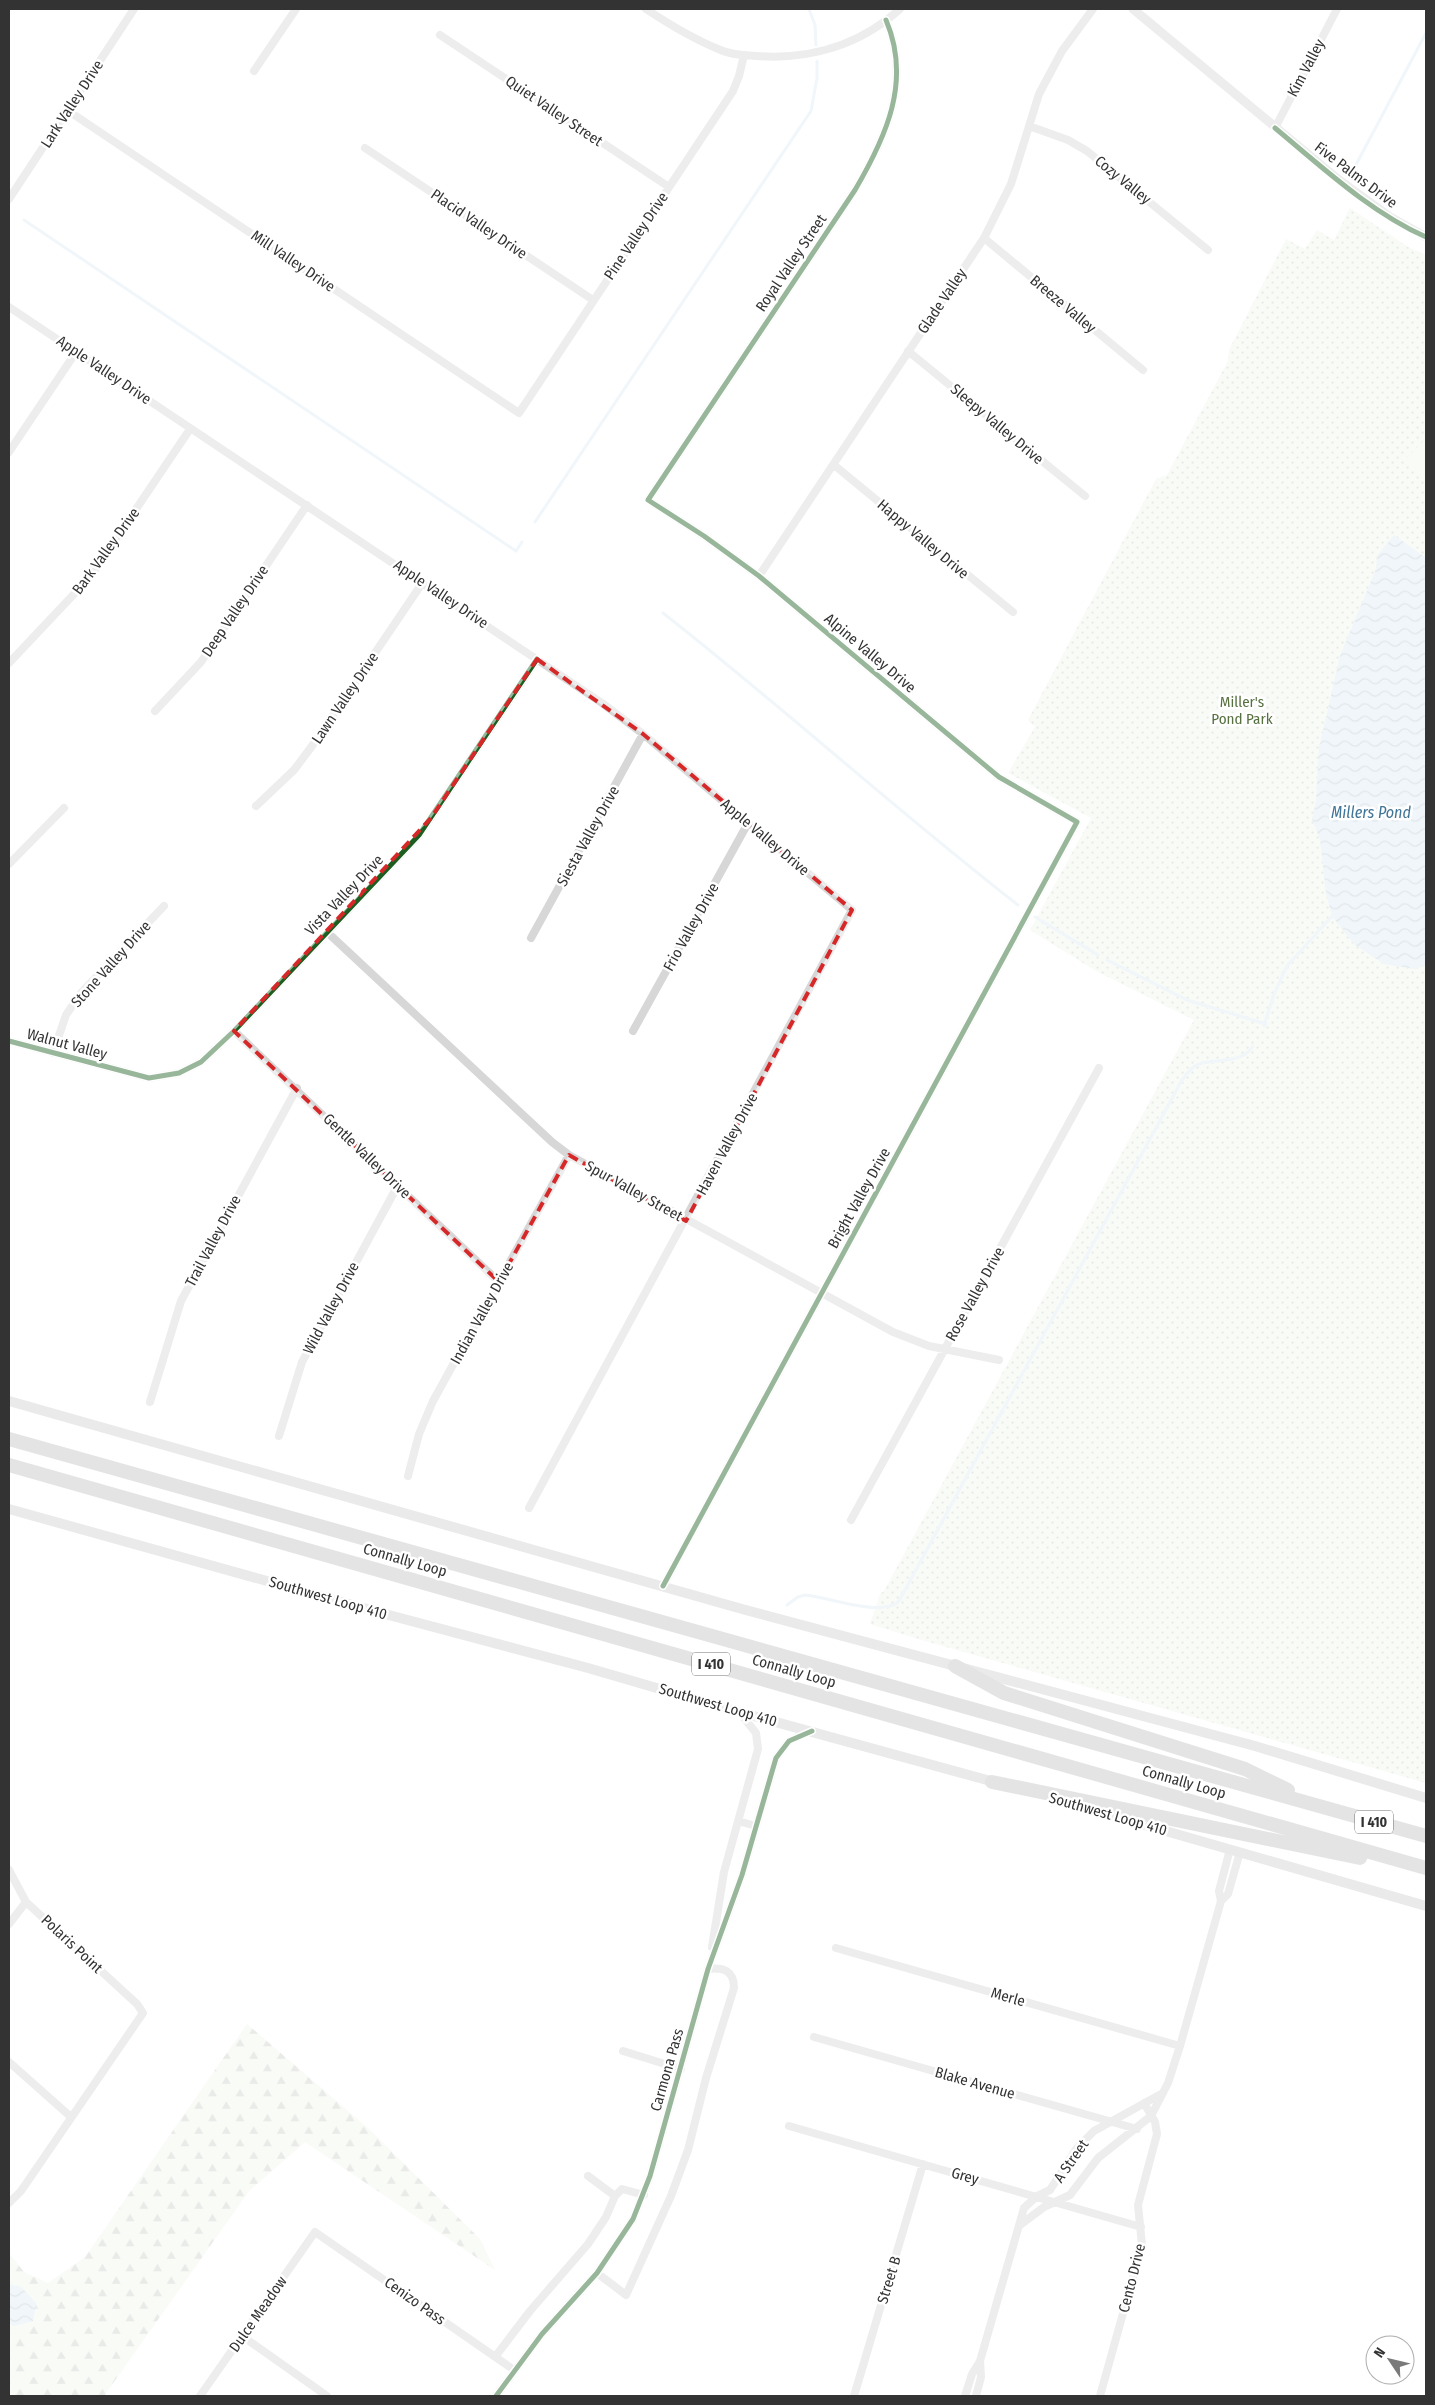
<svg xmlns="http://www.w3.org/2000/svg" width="1435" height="2405" font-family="'Fira Sans Condensed',sans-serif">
	<defs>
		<pattern id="grass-dots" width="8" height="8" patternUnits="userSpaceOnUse" patternTransform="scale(1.25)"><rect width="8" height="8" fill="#f1f5ed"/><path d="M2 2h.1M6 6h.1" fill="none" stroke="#cfd2cc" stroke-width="1.8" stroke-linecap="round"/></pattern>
		<pattern id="forest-firs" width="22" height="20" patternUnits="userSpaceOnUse" patternTransform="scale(1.25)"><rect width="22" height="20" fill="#f1f5ed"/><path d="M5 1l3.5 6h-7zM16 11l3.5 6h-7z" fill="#cfd2cc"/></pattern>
		<pattern id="water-waves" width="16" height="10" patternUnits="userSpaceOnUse" patternTransform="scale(1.25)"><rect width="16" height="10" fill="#ddebf3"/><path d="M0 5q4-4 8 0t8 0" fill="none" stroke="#becad1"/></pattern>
	</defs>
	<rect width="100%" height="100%" fill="#fff"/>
	<!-- grass -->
	<path fill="url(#grass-dots)" d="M1350 208 1408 247 1426 255V1783L925 1641 870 1624 880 1594 884 1591 1194 1020 1096 971 1030 930 1091 818 1008 773 1035 727 1028 720 1156 479 1167 475 1228 361 1229 350 1286 239 1305 249 1317 230 1334 240Z"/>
	<!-- forest -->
	<path fill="url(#forest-firs)" d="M247 2024 370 2130 480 2239 495 2270 305 2142 249 2191 104 2396H9V2253L24 2272 48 2283 85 2257Z"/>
	<!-- garden -->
	<path fill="#f1f5ed" d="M1426 439V482L1405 459Z"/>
	<!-- water -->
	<path fill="url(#water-waves)" d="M1394 535 1426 558V965L1415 969 1384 964 1354 944 1332 916 1326 893 1320 839 1312 819 1316 801 1319 748 1340 656 1376 569 1377 556Z
		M9 2284 21 2287 36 2303 33 2321 14 2326 9 2323Z"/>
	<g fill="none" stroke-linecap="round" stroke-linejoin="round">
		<!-- stream -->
		<path stroke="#ddebf3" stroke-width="3" d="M809 9 815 25 816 45
			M1351 174 1426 33
			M24 220 516 551 522 542
			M535 522 811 111 817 78V61
			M663 613C784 708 897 811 1018 905
			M1035 917 1098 955
			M1107 960 1187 1000 1266 1024
			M1264 1026 1274 994 1287 966 1334 914
			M787 1605 798 1597 805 1595C828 1597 883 1618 899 1601L1182 1080C1186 1075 1192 1066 1199 1064 1216 1058 1243 1064 1253 1046"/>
		<!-- minor -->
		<path stroke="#d7d7d7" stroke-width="8" d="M646 9C670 25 695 40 723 51 733 55 745 55 756 56 810 60 860 45 900 9
			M440 35 669 187
			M254 71 296 9
			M67 110 519 413 733 91 739 76 744 55
			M1029 126 1068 140 1087 151 1208 250
			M1275 128 1337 9
			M365 148 593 300
			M9 199 134 9
			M984 238 1143 370
			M9 307 602 703 643 734 852 910 529 1508
			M908 351 1085 496
			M9 452 76 352
			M834 465 1013 612
			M759 576 984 238 1011 184 1039 94 1062 51 1093 9
			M9 663 91 576 190 429
			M155 711 201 662 307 505
			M256 806 294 770 312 746 423 582
			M9 864 64 808
			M327 932 552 1142 569 1155 893 1332 929 1346 999 1360
			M531 938 643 734
			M234 1031 499 1282
			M633 1031 748 823
			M9 1041 149 1078 179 1073 201 1062 234 1031 419 835 537 659
			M53 1053 66 1015 81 993 164 906
			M150 1402 181 1301 297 1088
			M279 1436 302 1362 398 1185
			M408 1476 419 1434 433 1401 569 1155
			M851 1520 1099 1068
			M663 1586 1077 822 999 777 759 576 704 536 648 500 855 190C886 137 912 81 886 20
			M738 1821 756 1826
			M9 1870 26 1902 137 2004 143 2013 21 2191 9 2203
			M1221 1901 1228 1894 1240 1852
			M9 1924 26 1902
			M712 1947 724 1872 758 1749 756 1733 740 1713
			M836 1948 1180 2046
			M814 2037 1137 2129
			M623 2051 681 2069
			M9 2062 71 2117
			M789 2126 1141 2227
			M588 2176 615 2196
			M1020 2225 1044 2207 1070 2195 1098 2158 1151 2116 1168 2083 1180 2046 1221 1901 1219 1891 1230 1849
			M597 2273 626 2295 671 2196 688 2150 706 2078 734 1988C734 1971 724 1967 708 1969
			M242 2336 327 2396
			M495 2357 530 2311 588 2244 606 2217 615 2196 622 2189 644 2195
			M200 2396 315 2232 514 2370
			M496 2396 542 2334 597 2273 633 2219 650 2176 708 1969 742 1875 776 1758 789 1741 810 1731
			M854 2396 923 2164
			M965 2396 972 2374 980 2361 1024 2208 1037 2196 1050 2190 1077 2148 1094 2131 1163 2093
			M976 2396 981 2377 980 2361
			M1100 2396 1142 2245 1138 2205 1157 2134 1155 2122 1144 2103"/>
		<!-- tertiary -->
		<path stroke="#d7d7d7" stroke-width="9" d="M1133 9 1339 180 1390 217 1426 237"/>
		<!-- secondary -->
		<path stroke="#d0d0d0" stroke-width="10" d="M9 1401 742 1609 1255 1746 1426 1798
			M9 1509 385 1614 588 1668 739 1712 998 1783
			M1079 1806 1426 1906"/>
		<!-- motorway -->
		<path stroke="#c4c4c4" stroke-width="14" d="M9 1439 1426 1836
			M9 1465 1426 1868
			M955 1666 1004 1693 1245 1769 1288 1790
			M992 1782 1360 1858"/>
		<defs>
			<path id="cycleway" d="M1275 128C1322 167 1370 212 1426 237
				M9 1041 149 1078 179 1073 201 1062 234 1031 419 835 537 659
				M663 1586 1077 822 999 777 759 576 704 536 648 500 855 190C886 137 912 81 886 20
				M496 2396 542 2334 597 2273 633 2219 650 2176 708 1969 742 1875 776 1758 789 1741 812 1731"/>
		</defs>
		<!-- cycleway casing -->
		<use href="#cycleway" stroke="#fff" stroke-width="8"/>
		<!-- cycleway -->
		<use href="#cycleway" stroke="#1b5e20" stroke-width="5"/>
	</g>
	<!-- marked area -->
	<path d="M0 0H1435V2405H0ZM537 659 643 734 852 910 686 1221 569 1155 499 1282 234 1031 431 818Z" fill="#fff" fill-opacity=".55" fill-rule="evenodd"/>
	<path fill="none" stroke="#d62828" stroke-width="4" stroke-dasharray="10 6" stroke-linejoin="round" d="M537 659 643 734 852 910 686 1221 569 1155 499 1282 234 1031 431 818Z"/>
	<g text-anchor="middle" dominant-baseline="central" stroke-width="5" stroke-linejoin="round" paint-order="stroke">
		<!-- shield labels -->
		<g fill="#fff" stroke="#707070" stroke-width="1">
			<rect x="692" y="1652.5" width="38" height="23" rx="4"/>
			<rect x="1355" y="1810.5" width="38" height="23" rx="4"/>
		</g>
		<g font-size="14" font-weight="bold" fill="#333">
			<text x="711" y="1664">I 410</text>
			<text x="1374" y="1822">I 410</text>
		</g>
		<!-- street labels -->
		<g font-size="15" fill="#333" stroke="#fff">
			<text transform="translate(1306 68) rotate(-62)">Kim Valley</text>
			<text transform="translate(72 104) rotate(-57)">Lark Valley Drive</text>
			<text transform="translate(554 111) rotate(34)">Quiet Valley Street</text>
			<text transform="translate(1356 175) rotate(37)">Five Palms Drive</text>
			<text transform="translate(1123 180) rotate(39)">Cozy Valley</text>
			<text transform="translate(479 224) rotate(34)">Placid Valley Drive</text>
			<text transform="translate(636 236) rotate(-56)">Pine Valley Drive</text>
			<text transform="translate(293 261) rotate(34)">Mill Valley Drive</text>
			<text transform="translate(791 263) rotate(-56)">Royal Valley Street</text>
			<text transform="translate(942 301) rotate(-56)">Glade Valley</text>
			<text transform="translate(1063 304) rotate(40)">Breeze Valley</text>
			<text transform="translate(104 370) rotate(34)">Apple Valley Drive</text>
			<text transform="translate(997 424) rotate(40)">Sleepy Valley Drive</text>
			<text transform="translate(923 539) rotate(40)">Happy Valley Drive</text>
			<text transform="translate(106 551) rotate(-54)">Bark Valley Drive</text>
			<text transform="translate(441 594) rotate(34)">Apple Valley Drive</text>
			<text transform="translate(235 611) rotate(-56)">Deep Valley Drive</text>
			<text transform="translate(870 653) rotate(40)">Alpine Valley Drive</text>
			<text transform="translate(345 698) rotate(-56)">Lawn Valley Drive</text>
			<text transform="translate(588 836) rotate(-61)">Siesta Valley Drive</text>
			<text transform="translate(765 837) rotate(40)">Apple Valley Drive</text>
			<text transform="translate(344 895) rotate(-46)">Vista Valley Drive</text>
			<text transform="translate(691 927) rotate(-61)">Frio Valley Drive</text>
			<text transform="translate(111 964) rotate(-48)">Stone Valley Drive</text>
			<text transform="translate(67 1044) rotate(15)">Walnut Valley</text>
			<text transform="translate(727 1144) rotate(-62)">Haven Valley Drive</text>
			<text transform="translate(367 1156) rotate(44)">Gentle Valley Drive</text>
			<text transform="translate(634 1191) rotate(29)">Spur Valley Street</text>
			<text transform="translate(859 1198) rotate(-61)">Bright Valley Drive</text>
			<text transform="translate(213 1241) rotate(-62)">Trail Valley Drive</text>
			<text transform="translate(975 1294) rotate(-61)">Rose Valley Drive</text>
			<text transform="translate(331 1308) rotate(-62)">Wild Valley Drive</text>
			<text transform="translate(482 1313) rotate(-61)">Indian Valley Drive</text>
			<text transform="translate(405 1560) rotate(16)">Connally Loop</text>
			<text transform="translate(328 1598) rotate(16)">Southwest Loop 410</text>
			<text transform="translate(794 1671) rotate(16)">Connally Loop</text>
			<text transform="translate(718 1705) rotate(16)">Southwest Loop 410</text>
			<text transform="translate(1184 1782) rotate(16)">Connally Loop</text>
			<text transform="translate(1108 1814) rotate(16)">Southwest Loop 410</text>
			<text transform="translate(72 1944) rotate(43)">Polaris Point</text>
			<text transform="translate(1008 1997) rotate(16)">Merle</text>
			<text transform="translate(667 2070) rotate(-74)">Carmona Pass</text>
			<text transform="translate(975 2083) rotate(16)">Blake Avenue</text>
			<text transform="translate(1071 2161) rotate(-55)">A Street</text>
			<text transform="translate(965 2176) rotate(16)">Grey</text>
			<text transform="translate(1132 2278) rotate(-76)">Cento Drive</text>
			<text transform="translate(889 2280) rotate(-73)">Street B</text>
			<text transform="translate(415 2301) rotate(35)">Cenizo Pass</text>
			<text transform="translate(258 2314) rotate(-55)">Dulce Meadow</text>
		</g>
		<!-- park labels -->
		<g font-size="15" fill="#56703f" stroke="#fff">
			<text x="1242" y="702">Miller's<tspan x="1242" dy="17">Pond Park</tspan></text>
		</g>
		<!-- water labels -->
		<g font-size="16" font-style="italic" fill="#3f7597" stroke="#fff">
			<text x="1371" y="812">Millers Pond</text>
		</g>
	</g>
	<!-- border -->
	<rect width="1435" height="2405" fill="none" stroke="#333333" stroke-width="20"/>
	<!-- north arrow -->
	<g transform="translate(1390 2360) rotate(305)"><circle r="24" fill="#ffffff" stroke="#adadad"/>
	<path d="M0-4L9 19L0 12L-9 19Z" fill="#7a7a7a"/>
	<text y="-8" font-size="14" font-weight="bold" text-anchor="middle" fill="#333333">N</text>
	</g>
</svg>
